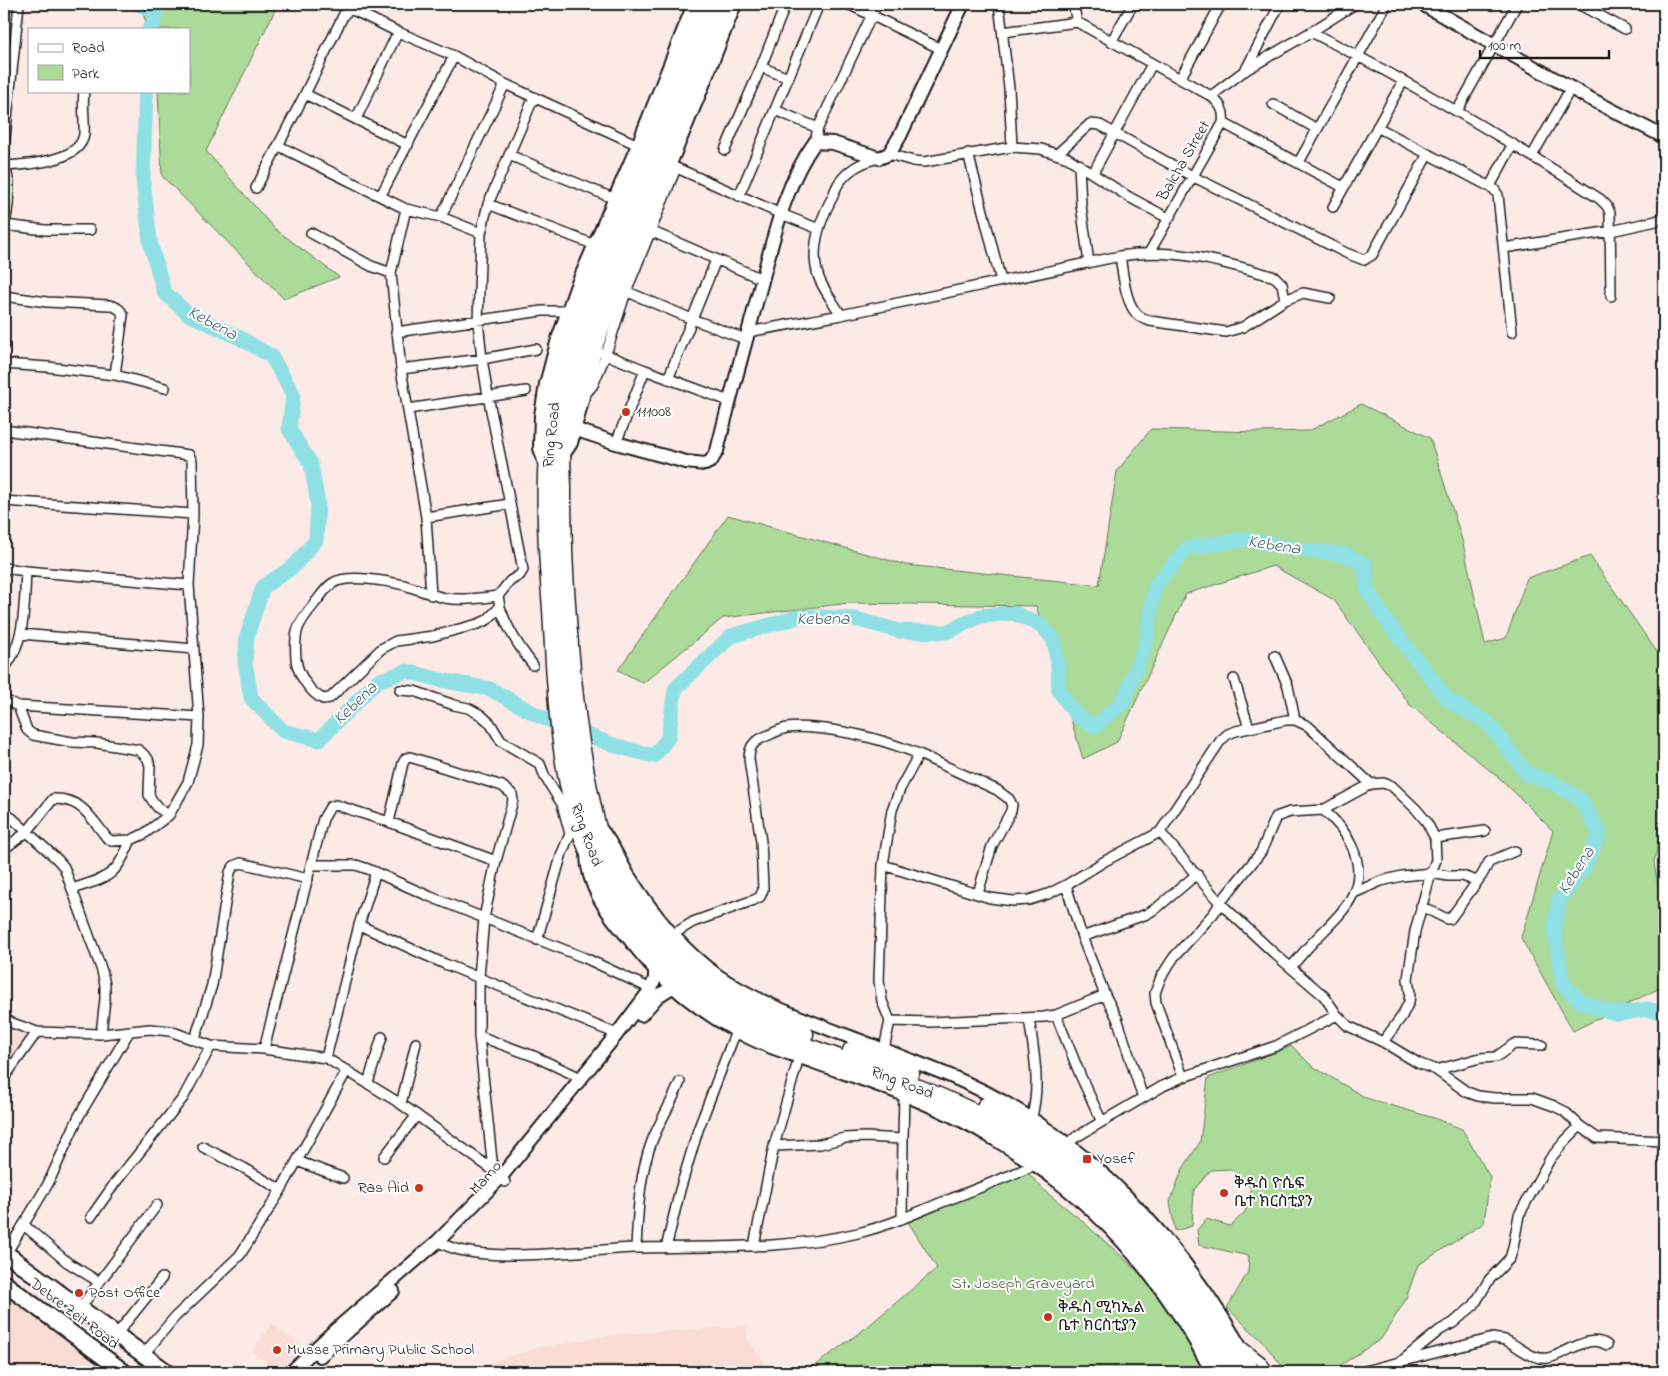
<svg xmlns="http://www.w3.org/2000/svg" width="1668" height="1376" font-family="'Indie Flower','Noto Sans Ethiopic',sans-serif">
	<rect width="100%" height="100%" fill="#fceae7"/>
	<filter id="ink" filterUnits="userSpaceOnUse"><feTurbulence type="fractalNoise" baseFrequency=".02" numOctaves="2"/><feDisplacementMap in="SourceGraphic" scale="10" xChannelSelector="R" yChannelSelector="G"/><feConvolveMatrix kernelMatrix="1 2 1 2 8 2 1 2 1" color-interpolation-filters="sRGB"/></filter>
	<g filter="url(#ink)">
		<!-- built -->
		<path fill="#fadbd6" d="M4 1023 30 1038 4 1073Z
			M4 1295 108 1372H4Z
			M272 1324 303 1347 279 1371 252 1352Z
			M746 1326 748 1340 771 1372H461L537 1348 618 1334Z"/>
		<!-- green -->
		<path fill="#acda99" stroke="#647b5a" d="M140 4H278L206 151 274 228 339 277 284 299 162 176 158 91H189V29H148Z
			M1361 404 1430 438 1463 543 1485 644 1506 638 1527 578 1590 556 1664 662V816L1654 862 1664 924V986L1573 1031 1521 938 1553 831 1505 783 1410 705 1334 600 1273 566 1186 594 1117 742 1083 759 1036 606 850 603 723 618 643 683 618 670 728 515 906 565 1099 585 1117 471 1151 429 1259 432 1309 431Z
			M1292 1046 1312 1066 1366 1098 1434 1118 1462 1129 1490 1177 1484 1223 1418 1265 1405 1301 1381 1339 1330 1372H1287L1262 1341 1227 1308 1248 1272 1249 1256 1199 1245 1197 1230 1206 1219 1230 1226 1245 1212 1251 1188 1231 1169 1211 1170 1194 1190 1192 1226 1175 1231 1170 1202 1182 1170 1200 1142 1208 1078Z
			M1028 1173 1046 1192 1080 1219 1148 1280 1199 1353 1208 1372H806L867 1327 937 1268 908 1222Z"/>
		<g fill="none" stroke-linecap="round" stroke-linejoin="round">
			<!-- river -->
			<path stroke="#8ee0e5" stroke-width="15" d="M139 4 156 13 154 24 149 29
				M146 91 143 179 150 242 164 292 188 314 240 338 271 356 293 394 289 429 311 464 318 504 316 540 294 566 263 587 247 636 245 662 251 698 283 731 319 740 377 681 407 671 440 680 490 689 539 716 613 745 654 756 668 738 675 689 731 636 802 616 855 619 900 631 946 632 981 616 1013 613 1040 624 1054 640 1058 667 1059 691 1078 717 1095 726 1123 702 1146 643 1155 586 1187 548 1245 539 1308 551 1344 554 1365 565 1367 589 1382 615 1448 700 1488 723 1527 774 1552 782 1580 799 1600 833 1586 864 1559 900 1554 928 1563 984 1581 1002 1617 1014 1648 1009 1664 1013"/>
			<defs>
				<path id="street" d="M848 4 941 49
					M999 4 1009 88 1012 147
					M1073 4 1077 22
					M1578 4 1625 29
					M1003 32 1077 22 1211 96C1220 104 1225 110 1223 123
					M1311 32C1411 82 1506 139 1600 199L1607 206 1610 213 1611 296
					M1111 42 1133 4
					M761 67 788 78
					M1245 71 1280 4
					M1180 79 1221 4
					M305 94 408 145
					M1211 96 1244 71 1311 32 1355 4
					M1273 104 1317 129
					M775 110 818 128
					M1457 111 1517 4
					M356 119 398 32
					M1377 127 1494 189 1498 195 1512 332
					M815 142 818 128 877 4
					M279 146 406 209 441 217 481 233
					M4 147 19 4
					M725 150 761 67 783 11
					M968 153 1001 281
					M889 154 913 161 924 162 1012 147 1041 149 1068 158 1129 197 1168 218
					M1057 154 1090 124 1100 125 1192 176 1346 253 1364 260 1372 255 1428 154
					M509 155 534 97
					M1532 156 1571 88
					M1299 162 1387 4
					M1079 164 1081 205 1089 263
					M4 166C25 165 81 162 84 134 85 119 82 106 84 91
					M672 166 781 214 819 229
					M1093 173 1152 64
					M1490 186 1513 144
					M256 188 305 94 344 14 350 10 355 11 398 32 454 56 505 84 638 145
					M381 195 454 56
					M739 196 819 4
					M488 204 595 245
					M1333 207 1403 81
					M406 209 391 273 401 369 426 517 431 595
					M441 217 505 84
					M5 225 45 230H90
					M648 230 762 279
					M4 232 8 205 9 183 4 161
					M311 233 371 266 391 273
					M1504 248 1611 231 1656 221 1664 217
					M1149 253 1223 123 1343 187
					M1120 256C1123 273 1125 305 1139 316 1142 318 1147 320 1150 321L1226 332 1243 327 1285 300 1303 293 1330 298
					M623 290 692 319 745 339
					M4 296 47 302 109 305C116 307 120 308 123 315L115 375
					M841 315C834 303 824 291 819 278 809 251 820 220 833 196 835 190 838 183 842 179 852 167 864 162 878 158
					M396 332 542 311H567
					M748 332 841 315 1120 256C1173 247 1224 262 1275 277L1282 284 1285 300
					M602 353 645 370 729 401
					M4 364 48 367 115 375 165 388
					M401 369 482 359 536 349
					M668 379 716 260
					M584 396 593 385 606 354 626 292 676 168
					M408 409 526 391
					M4 430 189 455 192 461 193 514 189 585 199 717 198 745 188 782 169 815 144 834 131 840C126 850 122 863 113 871 103 881 85 884 72 889L64 867 58 860 12 818 4 813
					M616 443 645 370
					M4 501 193 514
					M426 517 510 504 488 396 482 359 478 321 481 233 488 204 509 155 615 199
					M4 568 26 571 189 585
					M498 596C481 598 462 601 445 598 431 595 418 589 404 585 387 581 348 574 333 583 326 587 320 597 315 603 297 625 294 630 296 659 297 673 310 693 323 699L330 698 381 649 396 641 433 636 478 624 487 620 500 607 498 596 510 581 520 575 523 570 510 504
					M500 607C507 629 519 647 533 665
					M21 634 194 649
					M1275 656 1288 686 1295 720
					M4 669C26 641 24 605 26 571
					M1234 679 1249 728
					M400 690 414 691 454 705 468 708 481 715 490 723 501 741 540 764 545 777 562 804 570 834 562 853 537 940
					M4 700 18 706 199 717
					M18 706 27 730 33 735 72 742 97 743 139 750 148 759 150 766 149 795 152 800 158 808 169 815
					M919 754 997 790 1009 799 1012 805 1011 811 992 846 978 893
					M389 822 403 763 406 758 410 757 502 786 512 794 513 800 496 861 484 918 479 977V1036L493 1170
					M1160 832 1221 740 1228 734 1236 731 1286 720H1295L1308 726 1371 784
					M1435 838 1485 831
					M4 849 27 832 53 799C82 798 91 818 107 838L112 841 131 840
					M311 865H356L368 869 431 897 585 958 651 989
					M883 865 990 898 1013 901 1029 900 1048 894 1066 885
					M72 889 102 971 105 985V999L101 1034
					M1354 893 1381 881 1402 876 1431 873 1448 876H1462L1477 881
					M1421 906 1447 919H1450L1482 875 1489 862 1515 851
					M359 925 445 964 617 1034
					M672 935 693 922 754 900 760 897 763 890 761 842 749 759C749 744 756 740 769 735 775 732 781 729 787 728 800 726 812 728 825 729 861 734 886 741 919 754L900 789 892 810 883 865 879 981 882 1001 890 1021
					M1082 937 1147 914 1158 907 1197 874
					M1291 967C1299 958 1306 949 1314 941 1328 926 1345 912 1353 894 1368 863 1346 828 1323 810
					M1105 995 1117 1018 1143 1098
					M1056 1015 1081 1077 1102 1122
					M4 1018 12 1023 37 1032
					M1029 1018C1034 1053 1041 1086 1031 1120
					M479 1036 536 1057 581 1078
					M195 1039 212 985 230 872 234 866 241 863 308 879
					M264 1049 311 865 323 819 330 807 336 805 389 822 496 861
					M884 1049 890 1021 931 1022 1044 1017 1056 1015 1105 995 1082 937 1066 885 1105 861 1160 832 1220 903 1276 955 1324 996 1337 1015 1348 1026 1383 1042 1418 1063 1436 1070 1467 1092 1478 1096 1495 1098H1532L1554 1106 1564 1111 1580 1126 1597 1138 1664 1141
					M326 1058 359 925 376 872
					M1436 1070 1480 1058 1496 1057 1514 1044 1542 1045
					M1183 1077 1156 1003 1155 993 1161 977 1174 957 1214 913 1220 903 1261 852 1276 817 1290 812 1323 810 1371 784 1383 783 1392 786 1416 809 1426 821 1435 838 1436 860 1431 873 1415 931 1408 979 1410 993 1409 1002 1402 1016 1383 1042
					M4 1078 37 1032 101 1034 150 1029 170 1031 211 1046 264 1049 326 1058 401 1104 493 1170 505 1182
					M368 1083 382 1037
					M401 1104 416 1043
					M1067 1144 1076 1137 1163 1086 1183 1077 1276 1046 1337 1015
					M774 1146 820 1144 845 1138 865 1137 903 1139 904 1094
					M203 1147 244 1168 281 1190
					M384 1157 417 1115
					M297 1161 343 1178
					M91 1217 115 1183 183 1098 211 1046
					M902 1219 903 1139
					M25 1226 67 1262 99 1282
					M438 1241C475 1267 589 1249 636 1248 710 1246 786 1250 858 1233 887 1226 914 1214 940 1203 972 1191 1004 1178 1035 1165
					M754 1246 774 1146 799 1057
					M636 1248C638 1212 639 1175 652 1141 660 1121 672 1102 680 1082
					M666 1248 680 1190 698 1130 736 1031
					M6 1254 48 1184 79 1116 129 1032
					M80 1308 157 1205
					M116 1335 162 1278
					M1239 1344 1261 1361 1269 1372
					M143 1355 175 1317 240 1255 281 1190 347 1070
					M1403 1360 1440 1330 1453 1323 1474 1305 1489 1280 1510 1258 1513 1248 1519 1215 1550 1159 1565 1141 1580 1126
					M1361 1372 1493 1338C1497 1339 1501 1339 1505 1340 1518 1345 1532 1361 1548 1358 1567 1354 1588 1333 1607 1345"/>
				<path id="secondary" d="M1422 4 1585 96 1664 137
					M574 429 616 443 686 462 705 464 711 461 717 451C730 397 745 345 759 292 773 241 784 185 815 142L833 143 879 158 889 154 900 136 963 4
					M561 458 571 443 595 350 618 288 701 90 735 4
					M545 464 540 448 541 416 546 384 558 339 576 288 638 145 694 4
					M601 830C612 843 619 860 628 875 652 913 681 950 718 976 755 1001 796 1016 837 1032 874 1046 911 1060 948 1075 1084 1131 1186 1244 1254 1372
					M587 854C587 886 607 913 627 936 636 947 644 958 654 968 677 992 706 1014 735 1030 760 1045 789 1053 817 1063 878 1085 941 1105 996 1140 1016 1152 1037 1165 1056 1180 1120 1229 1176 1300 1212 1372
					M641 1015 658 996 674 986
					M320 1356 393 1291
					M291 1372 332 1333 438 1241 500 1178 617 1034 651 989 655 978V969"/>
				<path id="primary" d="M4 1252 167 1372
					M4 1283 124 1372"/>
				<path id="highway" d="M706 4C680 68 656 133 628 197 603 256 575 313 560 375 541 451 546 532 552 609 556 681 558 755 579 824 606 909 671 983 750 1024 776 1037 803 1046 831 1056 871 1071 913 1085 952 1103 1032 1138 1121 1213 1171 1284 1191 1312 1209 1342 1226 1372
					M721 4C699 58 679 112 656 166 635 216 612 266 593 316 581 349 573 383 565 417 560 440 561 464 562 487 562 526 563 565 566 604 570 668 576 731 589 794 593 811 596 829 602 845 607 860 615 873 623 887 664 956 728 1007 804 1034
					M852 1051 910 1072
					M986 1107C1017 1124 1048 1142 1075 1165 1143 1220 1200 1294 1239 1372"/>
			</defs>
			<!-- street casing -->
			<use href="#street" stroke="#1c1c1c" stroke-width="12"/>
			<!-- secondary casing -->
			<use href="#secondary" stroke="#1c1c1c" stroke-width="16"/>
			<!-- primary casing -->
			<use href="#primary" stroke="#1c1c1c" stroke-width="19"/>
			<!-- highway casing -->
			<use href="#highway" stroke="#1c1c1c" stroke-width="21"/>
			<!-- street -->
			<use href="#street" stroke="#fff" stroke-width="9"/>
			<!-- secondary -->
			<use href="#secondary" stroke="#fff" stroke-width="12"/>
			<!-- primary -->
			<use href="#primary" stroke="#fff" stroke-width="15"/>
			<!-- highway -->
			<use href="#highway" stroke="#fff" stroke-width="18"/>
			<!-- tram -->
			<path stroke="#1c1c1c" stroke-width="1" d="M4 1262 153 1372
				M4 1273 139 1372"/>
		</g>
	</g>
	<!-- markers -->
	<g fill="#c8321e" stroke="#fff" stroke-width="2">
		<circle cx="626" cy="412" r="5"/>
		<rect x="1082" y="1154" width="10" height="10" rx="2.5"/>
		<circle cx="419" cy="1188" r="5"/>
		<circle cx="1224" cy="1193" r="5"/>
		<circle cx="79" cy="1293" r="5"/>
		<circle cx="1048" cy="1317" r="5"/>
		<circle cx="277" cy="1350" r="5"/>
	</g>
	<g text-anchor="middle" dominant-baseline="central" stroke-width="4" stroke-linejoin="round" paint-order="stroke">
		<!-- street labels -->
		<g font-size="16" fill="#1c1c1c" stroke="#fff">
			<text transform="translate(1184 161) rotate(-60)">Balcha Street</text>
			<text transform="translate(552 435) rotate(-84)">Ring Road</text>
			<text transform="translate(586 835) rotate(70)">Ring Road</text>
			<text transform="translate(902 1083) rotate(21)">Ring Road</text>
			<text transform="translate(486 1178) rotate(-48)">Mamo</text>
			<text transform="translate(74 1314) rotate(37)">Debre Zeit Road</text>
		</g>
		<!-- poi labels -->
		<g font-size="16" fill="#1c1c1c" stroke="#fff" text-anchor="start">
			<text x="636" y="412">111008</text>
			<text x="1097" y="1159">Yosef</text>
			<text x="1234" y="1184">ቅዱስ ዮሴፍ<tspan x="1234" dy="18">ቤተ ክርስቲያን</tspan></text>
			<text x="409" y="1188" text-anchor="end">Ras Aid</text>
			<text x="89" y="1293">Post Office</text>
			<text x="1058" y="1308">ቅዱስ ሚካኤል<tspan x="1058" dy="18">ቤተ ክርስቲያን</tspan></text>
			<text x="287" y="1350">Musse Primary Public School</text>
		</g>
		<!-- park labels -->
		<g font-size="16" fill="#4e5e48" stroke="#fff">
			<text x="1023" y="1284">St. Joseph Graveyard</text>
		</g>
		<!-- water labels -->
		<g font-size="18" font-style="italic" fill="#446162" stroke="#fff">
			<text transform="translate(212 324) rotate(29)">Kebena</text>
			<text transform="translate(1274 546) rotate(9)">Kebena</text>
			<text x="823" y="620">Kebena</text>
			<text transform="translate(356 704) rotate(-44)">Kebena</text>
			<text transform="translate(1577 871) rotate(-57)">Kebena</text>
		</g>
	</g>
	<!-- margin -->
	<rect width="1668" height="1376" fill="none" stroke="#fff" stroke-width="20"/>
	<rect x="10" y="10" width="1648" height="1356" fill="none" stroke="#1c1c1c" stroke-width="2" filter="url(#ink)"/>
	<!-- legend -->
	<rect x="28" y="28" width="162" height="65" fill="#ffffff" stroke="#a4a4a4"/>
	<rect x="38" y="44" width="25" height="8" fill="#ffffff" stroke="#a4a4a4"/>
	<text x="72" y="52" font-size="15" fill="#1c1c1c">Road</text>
	<rect x="38" y="65" width="25" height="15" fill="#acda99" stroke="#a4a4a4"/>
	<text x="72" y="78" font-size="15" fill="#1c1c1c">Park</text>
	<!-- scale -->
	<path d="M1480 50v8h129v-8" fill="none" stroke="#1c1c1c" stroke-width="2.5"/>
	<text x="1488" y="50" font-size="15" fill="#1c1c1c" stroke="#ffffff" stroke-width="4" paint-order="stroke">100 m</text>
</svg>
